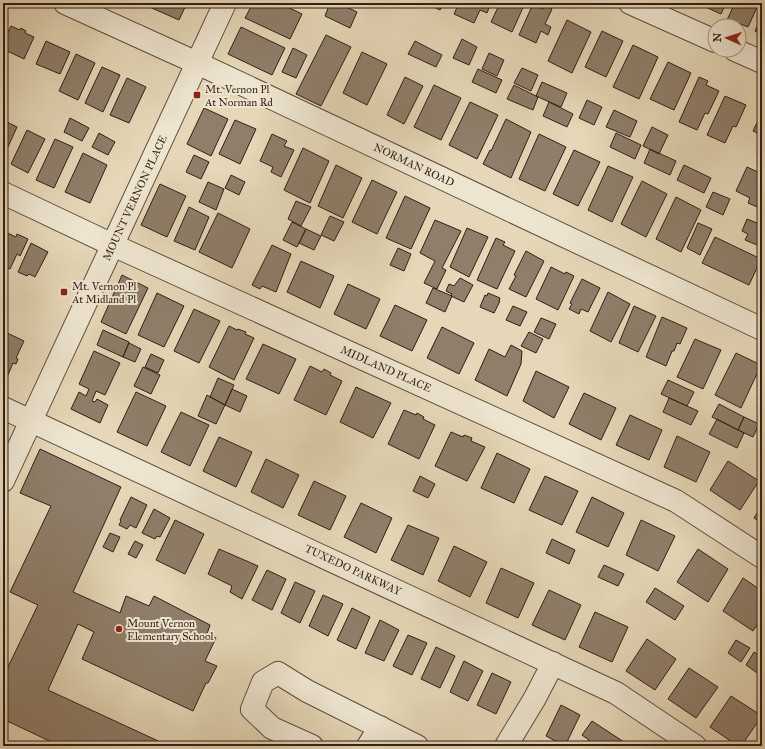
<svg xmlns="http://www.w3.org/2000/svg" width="765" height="749" font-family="'IM FELL Great Primer',serif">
	<rect width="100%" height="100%" fill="#e5d7b7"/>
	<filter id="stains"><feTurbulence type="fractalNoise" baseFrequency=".005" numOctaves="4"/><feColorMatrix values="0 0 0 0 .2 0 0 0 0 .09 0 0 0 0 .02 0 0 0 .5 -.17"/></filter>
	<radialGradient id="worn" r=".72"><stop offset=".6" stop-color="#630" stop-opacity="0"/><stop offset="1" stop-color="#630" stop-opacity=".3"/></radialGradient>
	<!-- building -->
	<path fill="#8f7e6a" stroke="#311e16" d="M145 3H187L179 20 145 5Z
		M253 3H279L302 14 290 39 245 18Z
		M330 3H338L357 12 350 28 325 16Z
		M426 3H444L440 10Z
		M459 3H491L487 13 480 10 474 23 454 14Z
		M500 3H525L512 32 491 22Z
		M699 3H726L721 14 699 4Z
		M735 3H759L748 27 735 22 734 25 726 22Z
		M533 4 543 9 545 5 552 9 545 24 551 27 548 35 541 31 536 43 519 35Z
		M762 16V34L755 31Z
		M567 20 591 32 572 73 548 61Z
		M11 26 20 30 21 28 26 31 25 33 34 37 24 59 3 49V43Z
		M241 27 285 48 272 75 228 54Z
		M602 31 623 41 606 77 585 67Z
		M326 35 351 47 321 106 296 94Z
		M462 39 477 47 469 65 453 58Z
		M46 41 70 52 60 74 36 64Z
		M415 41 442 55 436 67 408 54Z
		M633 45 658 57 639 99 613 87Z
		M293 48 307 55 296 78 282 72Z
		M362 52 387 64 367 105 343 93Z
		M489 53 504 60 497 76 482 69Z
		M76 54 95 63 78 100 59 91Z
		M668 62 691 73 674 110 650 99Z
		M102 67 120 75 103 112 85 103Z
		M522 68 538 75 531 91 514 83Z
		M478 69 502 80 496 93 472 82Z
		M405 77 423 86 404 124 387 115Z
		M699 77 708 81 706 85 719 91 708 114 705 113 697 130 679 122Z
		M127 78 146 87 129 123 110 115Z
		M542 82 567 93 561 107 536 96Z
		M434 85 461 98 441 140 414 127Z
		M514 85 538 97 533 110 507 99Z
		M725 96 746 105 736 127 733 126 725 143 707 135Z
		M587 100 602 107 594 125 579 118Z
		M470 102 498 115 477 159 449 145Z
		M549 102 573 114 567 127 543 116Z
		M204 108 228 119 211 156 187 144Z
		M614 110 637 121 630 137 606 127Z
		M762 112V135L753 131Z
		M70 118 89 128 82 141 64 132Z
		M506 119 531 132 511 178 483 164 490 150 491 151Z
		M3 120 17 127 3 158Z
		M235 120 256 129 240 164 219 154Z
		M652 127 668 135 659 154 643 146Z
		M27 130 45 139 28 173 11 164Z
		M99 133 115 142 108 155 92 147Z
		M616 133 641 145 635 159 610 147Z
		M272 134 287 141 284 146 294 150 281 177 271 172 273 167 260 161Z
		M539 134 566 147 545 191 519 179Z
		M55 139 73 147 54 188 36 180Z
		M303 148 329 161 310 203 284 190Z
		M650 149 676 161 670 175 644 163Z
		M574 150 600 162 578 206 553 194Z
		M83 153 107 165 90 203 65 192Z
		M194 155 209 162 201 179 186 172Z
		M336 165 362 178 343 218 318 206Z
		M684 165 711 178 704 193 677 180Z
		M608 166 633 177 612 222 588 210Z
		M747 167 762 174V209L748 203 750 198 736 191Z
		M231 175 245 182 239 195 225 188Z
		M372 180 397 192 377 234 352 222Z
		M642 181 667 194 646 237 621 224Z
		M208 182 224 189 216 210 199 202Z
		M160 184 186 196 167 237 141 225Z
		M713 192 730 199 723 215 706 207Z
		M405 196 430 208 411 249 386 238Z
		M676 197 701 210 681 252 656 239Z
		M296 201 311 207 301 226 288 219Z
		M189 207 209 217 195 250 174 241Z
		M218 213 250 229 232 268 199 252Z
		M330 216 344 222 334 241 321 235Z
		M747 219 762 225V247L745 240 748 234 742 231Z
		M435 220 461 231 442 268 446 270 437 289 424 283 435 261 420 253Z
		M292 222 306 229 297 247 283 240Z
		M698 223 712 229 700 255 687 248Z
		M467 228 488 237 469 277 450 267Z
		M306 229 321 236 314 250 299 243Z
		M3 231 16 237 17 234 28 239 20 256 17 254 10 269 3 266Z
		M715 237 761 259 749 285 702 263Z
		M496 238 505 242 503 245 515 251 497 289 477 280Z
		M31 243 48 252 35 277 29 274 27 276 18 272Z
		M272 245 291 254 276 292 262 286 260 289 252 285Z
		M398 248 411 254 404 271 390 265Z
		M526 251 544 261 526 297 509 289 516 276 514 275Z
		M301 261 334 276 320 308 287 292Z
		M551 267 565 274 566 272 574 276 558 310 536 299Z
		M122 275 148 288 126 334 101 322Z
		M460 278 473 285 464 302 451 296 452 294 446 291 449 284 454 286Z
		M582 279 600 288 588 312 581 309 579 314 569 309 572 304 570 303Z
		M348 284 380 299 366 329 334 314Z
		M433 288 452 296 445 312 426 303Z
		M608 292 630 304 611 342 590 331Z
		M157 293 184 306 164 347 138 335Z
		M488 293 500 298 499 301H500L494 313 480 307 485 295 487 296Z
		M395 305 427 320 412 351 380 336Z
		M513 306 527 312 520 326 506 320Z
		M634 306 656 316 638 352 619 343Z
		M194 309 220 321 199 363 174 351Z
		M662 317 687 328 680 344 677 343 674 351H672L666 366 646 357Z
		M541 318 556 324 549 339 534 332Z
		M229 326 237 330 238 329 246 332 245 334 254 338 234 380 209 367Z
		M442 327 474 343 459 374 427 358Z
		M103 330 129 342 123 357 97 345Z
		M5 332 24 341 16 358 18 359 16 364 13 363 8 375 3 373V335Z
		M529 332 543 339 536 353 521 346Z
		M695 339 721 350 703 389 677 377Z
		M129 343 141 349 135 362 123 357Z
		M263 344 296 359 279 394 246 379Z
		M511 345 522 351 521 364 507 396 475 380 489 349 505 357Z
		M94 351 120 363 105 395 96 391 92 401 95 402 97 399 108 405 100 423 71 409 79 392 86 396 89 389 79 384Z
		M736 353 761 365 741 408 715 395Z
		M151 354 164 360 158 373 145 367Z
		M310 366 322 372 324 369 331 373 330 375 342 381 326 415 294 400Z
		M143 367 160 375 151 394 134 386Z
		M536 371 569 387 554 418 523 401Z
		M218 378 234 385 225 405 210 397Z
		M668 380 694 392 687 406 661 394Z
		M356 387 391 403 373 438 340 422Z
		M232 389 247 396 240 412 225 405Z
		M136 392 166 406 147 446 117 432Z
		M584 393 616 408 601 440 569 424Z
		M207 395 225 405 216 424 198 416Z
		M669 398 698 411 691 425 663 412Z
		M719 404 744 417 738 430 712 417Z
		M404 410 416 415 417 413 424 417 423 419 435 425 419 459 388 444Z
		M181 412 209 425 190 466 161 452Z
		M630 415 662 430 649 460 616 445Z
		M744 417 759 424 753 437 738 430Z
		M717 419 744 433 737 448 709 434Z
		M451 432 463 437 464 435 472 438 471 441 485 447 467 481 435 466Z
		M677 436 710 452 696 482 664 467Z
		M219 437 252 452 236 487 203 471Z
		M40 449 121 487 73 592 120 613 126 596 149 606 154 596 210 625 207 634 216 638 205 661 217 666 208 683H206L193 711 82 659 94 632 78 624 48 690 169 746H60L3 719V668L7 669 38 605 10 592 51 506 20 493Z
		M762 452V463L757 460Z
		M497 453 530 469 514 503 481 488Z
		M266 459 299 475 283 508 251 492Z
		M728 461 759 481 740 510 710 490Z
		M420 476 435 484 428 498 413 491Z
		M545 476 578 491 562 525 529 510Z
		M314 481 346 496 330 530 298 515Z
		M131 497 147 505 136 528 130 525 127 529 119 525 121 521 120 520Z
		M592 497 624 513 608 547 576 532Z
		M361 503 392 518 376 553 344 537Z
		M762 505V523L754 518Z
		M154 509 170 518 160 537 157 536 155 539 142 533Z
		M175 520 204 534 185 574 156 560Z
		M641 520 675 536 658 571 626 555Z
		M408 525 439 538 423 575 391 560Z
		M110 533 120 537 113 552 103 547Z
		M552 539 575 550 569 564 546 553Z
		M135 541 143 545 136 558 128 554Z
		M454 546 487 562 470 597 438 581Z
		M219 549 258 566 242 599 230 592 232 586 208 574Z
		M698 549 728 569 708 602 677 582Z
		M604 565 624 574 618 586 598 577Z
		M501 568 534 583 518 618 486 603Z
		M267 570 286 579 272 610 252 600Z
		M743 578 762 591V617L753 631 723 611Z
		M295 582 315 591 300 623 281 613Z
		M655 588 684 606 675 620 646 602Z
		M549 590 581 605 565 640 532 625Z
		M323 595 343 604 328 636 309 626Z
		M352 608 370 617 356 649 337 640Z
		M595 612 628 627 612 662 579 647Z
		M380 620 399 630 384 661 365 653Z
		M408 635 427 643 412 675 393 666Z
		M647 639 676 659 655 690 626 671Z
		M736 640 750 648 741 662 728 653Z
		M436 647 455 656 440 688 421 679Z
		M754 652 762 657V671L760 675 746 665Z
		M464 661 483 671 468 701 450 692Z
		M689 668 718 687 696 718 668 699Z
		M492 673 511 682 496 714 477 705Z
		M731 696 762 716 741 746H738L710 727Z
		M561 705 580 715 565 746 546 736Z
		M592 721 627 744 626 746H584L589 740 582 735Z"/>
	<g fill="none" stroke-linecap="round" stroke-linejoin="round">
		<defs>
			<path id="minor" d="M65 3 197 63 762 329
				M630 3 715 41
				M735 50 762 62
				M3 193 117 247 676 501 762 557
				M3 408 616 693 695 746
				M3 481 225 3
				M312 746 272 728 252 709 263 682 278 673 307 691 417 746
				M368 746 380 727
				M506 746 535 698 553 663"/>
		</defs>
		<!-- minor casing -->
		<use href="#minor" stroke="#5e4c3e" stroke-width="24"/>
		<!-- minor -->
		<use href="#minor" stroke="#eee5d0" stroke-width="22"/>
	</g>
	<!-- markers -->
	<g fill="#8f2418" stroke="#eee5d0" stroke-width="1.5">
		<rect x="193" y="91" width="8" height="8" rx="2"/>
		<rect x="60" y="288" width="8" height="8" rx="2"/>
		<circle cx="119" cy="629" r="4"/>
	</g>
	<g text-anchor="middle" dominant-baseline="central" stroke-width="4" stroke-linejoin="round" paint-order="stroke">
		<!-- poi labels -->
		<g font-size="11" fill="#311e16" stroke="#eee5d0" text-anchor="start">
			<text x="205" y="89">Mt. Vernon Pl<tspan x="205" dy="13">At Norman Rd</tspan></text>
			<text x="72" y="286">Mt. Vernon Pl<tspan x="72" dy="13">At Midland Pl</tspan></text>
			<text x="127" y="623">Mount Vernon<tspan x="127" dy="13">Elementary School</tspan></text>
		</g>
		<!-- street labels -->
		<g font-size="11" fill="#311e16" stroke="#eee5d0">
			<text transform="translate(414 165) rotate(25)">NORMAN ROAD</text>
			<text transform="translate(135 198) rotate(-65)">MOUNT VERNON PLACE</text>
			<text transform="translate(386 369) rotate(24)">MIDLAND PLACE</text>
			<text transform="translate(353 570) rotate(25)">TUXEDO PARKWAY</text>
		</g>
	</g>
	<!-- margin -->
	<rect width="765" height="749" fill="none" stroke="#e5d7b7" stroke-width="16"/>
	<rect x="4" y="4" width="757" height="741" fill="none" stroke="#311e16" stroke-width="2"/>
	<rect x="8" y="8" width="749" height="733" fill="none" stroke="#311e16"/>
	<!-- north arrow -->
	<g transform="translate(727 38) rotate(273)"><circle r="19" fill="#eee5d0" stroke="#a29586"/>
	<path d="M0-3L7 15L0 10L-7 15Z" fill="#8f2418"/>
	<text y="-6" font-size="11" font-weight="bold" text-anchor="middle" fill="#311e16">N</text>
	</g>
	<rect width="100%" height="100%" filter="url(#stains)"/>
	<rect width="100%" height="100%" fill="url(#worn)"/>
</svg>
